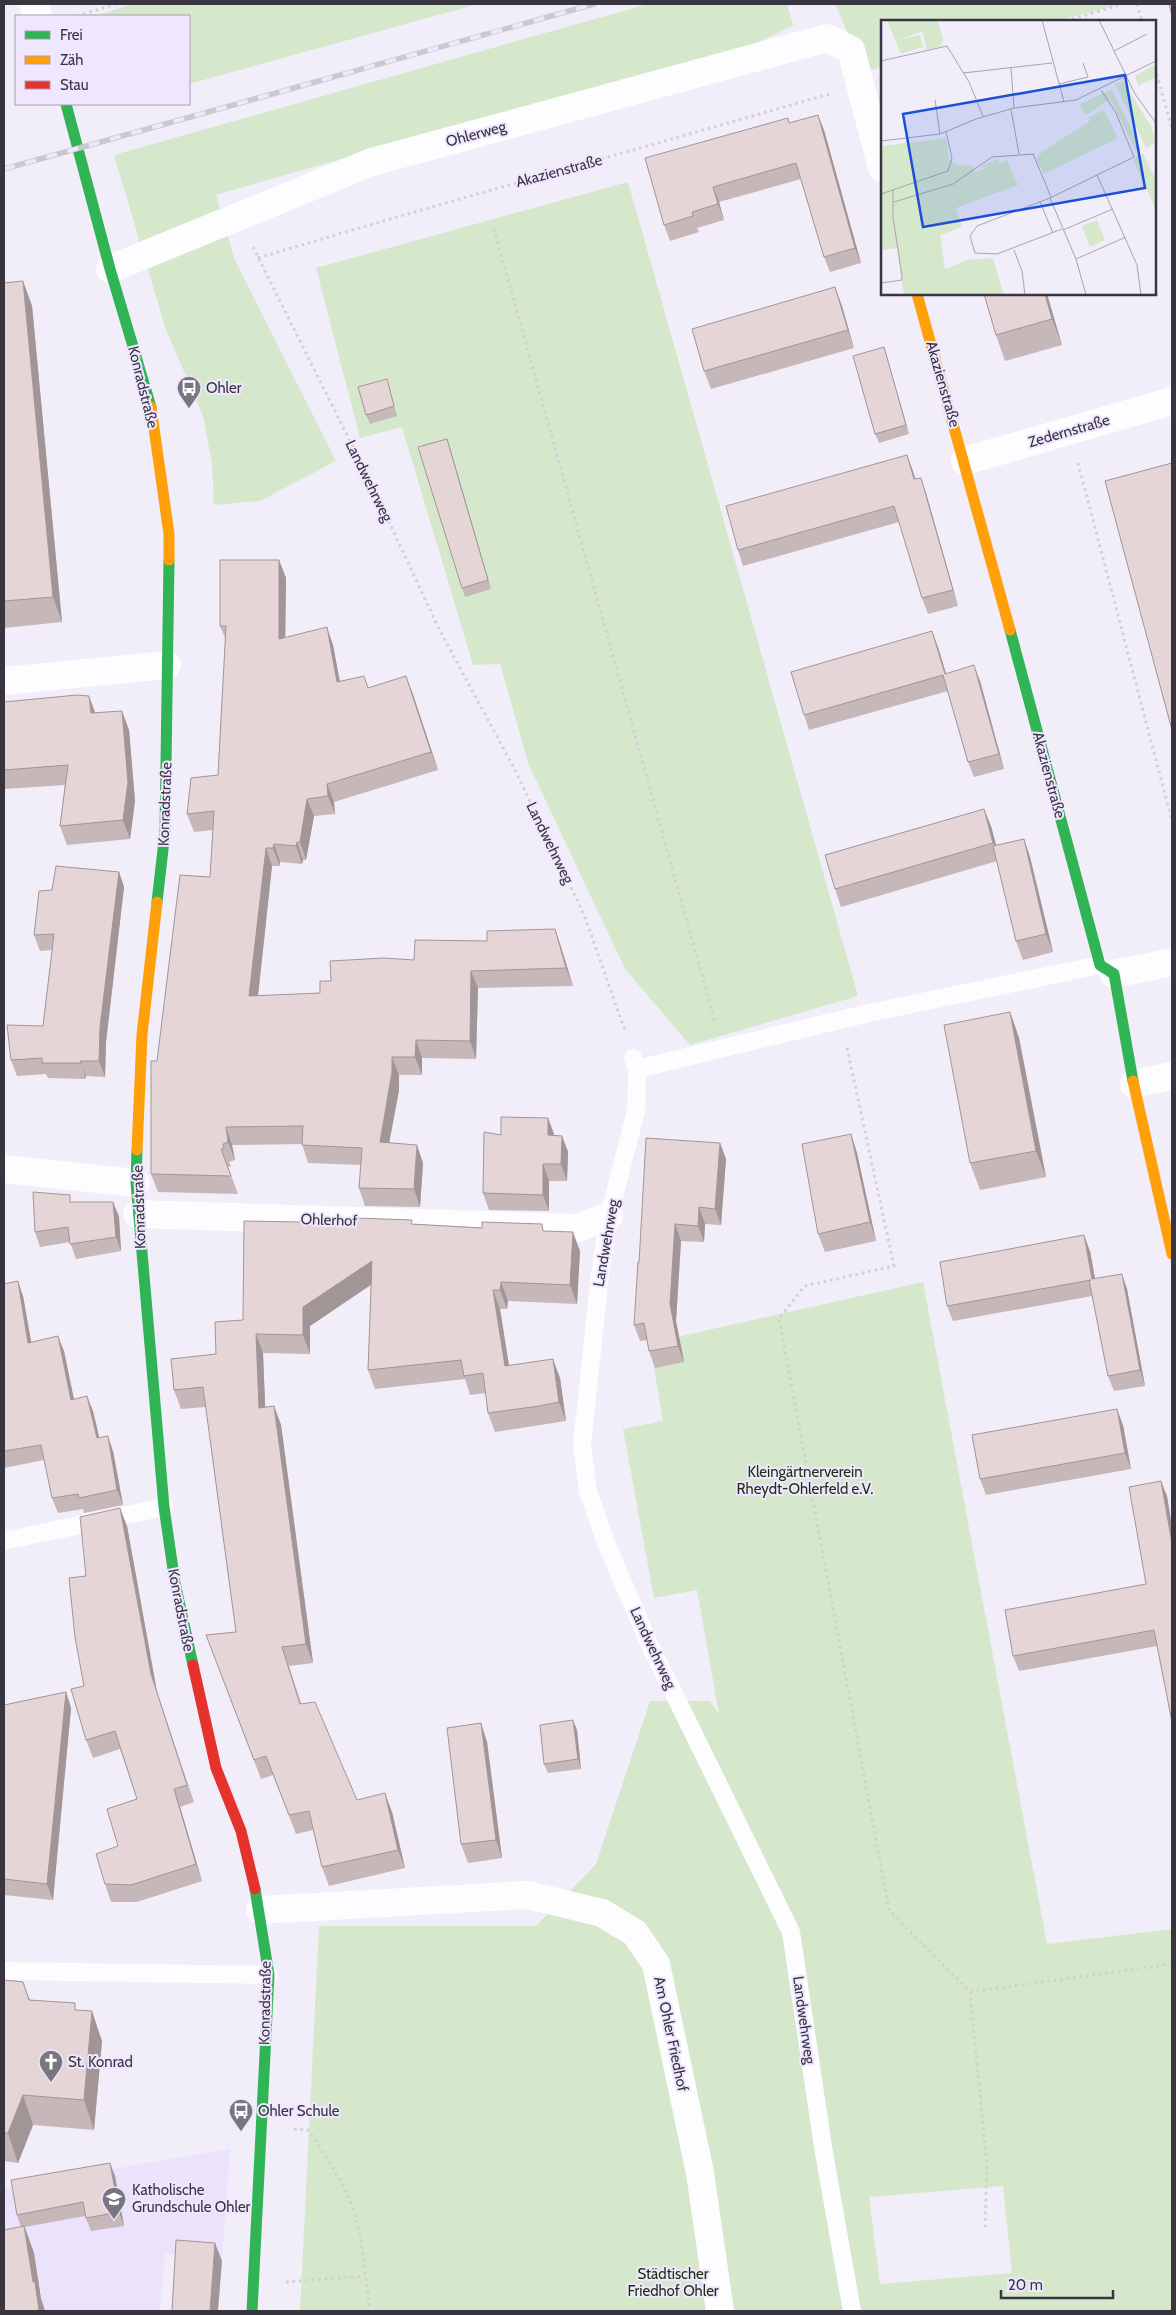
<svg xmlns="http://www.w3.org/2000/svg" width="1176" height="2315" font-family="Cabin,sans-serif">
	<rect width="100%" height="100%" fill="#f1edf9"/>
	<!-- built -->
	<path fill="#ebe2fb" d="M230 2149 222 2257 165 2253 160 2311H4V2188Z"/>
	<!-- green -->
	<path fill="#d6e8cc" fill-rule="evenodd" d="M133 4H478L189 84V16H94Z
		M648 4H787L793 25 743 50 373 150 216 195 234 258 336 461 260 501 214 505 212 464 203 416 165 327 114 155Z
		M835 4H1122L1056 21H882V67L865 72Z
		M628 182 858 996 690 1045 625 969 528 763 500 664 473 665 402 427 360 438 316 268Z
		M923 1282 1047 1944 1172 1929V2311H300L319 1926H536L596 1864 650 1701H710L719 1714 697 1590 654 1598 623 1429 663 1421 650 1343ZM1003 2186 1012 2273 880 2284 869 2197Z"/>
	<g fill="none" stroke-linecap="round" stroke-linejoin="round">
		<!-- path -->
		<path stroke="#d1d0d3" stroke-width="3" stroke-dasharray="2.5 4" stroke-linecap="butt" d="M1137 4 1142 21
			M77 16 116 4
			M1066 21 1123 4
			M1155 68 1172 129
			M494 229 715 1022
			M253 247 367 475 439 629 514 768 585 917 625 1031
			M258 258C448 201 639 149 829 94
			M1078 463 1172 821
			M847 1048 894 1266 805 1286 779 1318 889 1910 970 1992 987 2165 985 2229
			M970 1992 1172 1964
			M294 2129 308 2130C323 2152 339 2175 350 2200 363 2234 365 2275 370 2311
			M286 2282 365 2276"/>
		<!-- lane -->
		<path stroke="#fdfcfe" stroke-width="18" d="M633 1058 637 1069 636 1111 609 1216 600 1274 582 1445 588 1491 605 1540 649 1643 791 1932 824 2153 852 2311
			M637 1069 869 1013 1100 965
			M4 1541 164 1507
			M4 1971 269 1975"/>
		<!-- street -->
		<path stroke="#fdfcfe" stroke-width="28" d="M33 4 38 16
			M110 269 372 162 827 38 851 50 882 168
			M965 461 1172 401
			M4 681 167 665
			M1114 974 1172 962
			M1134 1084 1172 1076
			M4 1169 136 1183
			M137 1214 578 1228 609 1216
			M260 1910 528 1895 602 1913 635 1933 656 1964 700 2173 720 2311"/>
		<!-- fast -->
		<path stroke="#30b455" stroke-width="11" d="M66 104 110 269 151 407
			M1010 630 1100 965 1114 974 1133 1081
			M157 902 165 832 169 560
			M137 1150 136 1183 164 1507 175 1583 193 1665
			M252 2311 269 1975 255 1889"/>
		<!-- slow -->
		<path stroke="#ff9f0a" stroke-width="11" d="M917 294 1010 630
			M151 407 169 534V560
			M1133 1081 1172 1254
			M137 1150 142 1035 157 902"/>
		<!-- jam -->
		<path stroke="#e5322d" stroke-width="11" d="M193 1665 216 1768 241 1831 255 1889"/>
		<defs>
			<path id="rail" d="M4 169 594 4"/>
		</defs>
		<!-- rail casing -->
		<use href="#rail" stroke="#cbc9cd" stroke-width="5.5"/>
		<!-- rail -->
		<use href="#rail" stroke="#efe7ff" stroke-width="4" stroke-dasharray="11" stroke-linecap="butt"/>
	</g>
	<!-- wall -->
	<path fill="#c6b7b9" d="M790 123 824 130 861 263 830 272 824 257 801 179 719 202 724 220 697 228 699 232 670 241 664 225Z
		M23 281 32 306 62 622 4 628V283Z
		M984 294H1047L1062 345 1005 361 996 335Z
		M842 306 854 348 711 389 704 371Z
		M884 347 909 434 879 443 875 434Z
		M390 389 397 416 370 424 366 415Z
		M447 439 450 448 491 589 465 597 462 588Z
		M907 455 915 479 926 493 958 606 928 614 922 598 899 522 743 566 738 550Z
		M279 560 286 578 285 638 333 645 340 681 368 688 406 676 438 770 334 802 335 814 314 816 306 860H303L302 864 280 862V866H272L258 996 320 993 331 981 487 941 555 929 561 947 573 986 478 988 476 1059 422 1058V1075H399V1090L389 1143 423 1163 420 1207 365 1206 359 1188 361 1165 308 1163 302 1144 232 1145 235 1160 229 1162 231 1166 228 1167 238 1194 158 1192 151 1174 157 1061 210 877 213 830 194 832 187 814 218 775 226 640 220 626Z
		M938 647 946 674 980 681 1004 769 974 777 968 762 948 691 809 730 804 715Z
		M4 702 95 713 129 730 135 801 130 839 67 845 60 826 65 785 4 789Z
		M991 826 996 845 1024 839 1030 857 1053 952 1023 960 1016 941 997 861 841 907 835 889Z
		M119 872 124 887 106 1042 105 1077 86 1076V1079L48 1078 46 1074 17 1076 11 1060 43 1026 52 950 40 951 34 935 52 890Z
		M1010 1012 1019 1038 1046 1177 980 1190 970 1163Z
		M548 1118 554 1135 562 1136 568 1152 567 1181H549V1211L489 1210 483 1193Z
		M851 1134 857 1153 876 1241 825 1252 818 1234Z
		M720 1143 726 1159 721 1225 705 1224 704 1242 681 1241 676 1321 684 1362 655 1368 649 1351 647 1340 640 1341 634 1325 639 1263Z
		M113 1202 119 1217 121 1251 76 1259 70 1242 40 1247 35 1232Z
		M413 1224 545 1231 580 1251 577 1304 508 1301 507 1309H500L509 1366 560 1378 566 1421 495 1432 488 1413 486 1393 470 1395 465 1379 375 1389 368 1370 371 1285 310 1326V1354L263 1353 265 1407 274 1406 281 1425 313 1663 289 1666 301 1703 357 1800 392 1812 405 1868 329 1886 322 1867 313 1830 296 1834 273 1775 261 1779 206 1635 236 1632 206 1407 181 1409 174 1390 216 1354 243 1320Z
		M1090 1251 1095 1279 1127 1289 1145 1386 1114 1391 1108 1376 1092 1296 953 1321 947 1306Z
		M4 1284 23 1296 31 1342 64 1351 74 1399 93 1411 99 1438 113 1451 123 1505 84 1513 83 1509 58 1513 52 1498 44 1460 4 1468Z
		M1123 1425 1131 1469 986 1495 980 1479Z
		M1167 1496 1172 1527V1722L1157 1646 1019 1671 1013 1656 1146 1584Z
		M127 1526 157 1692 194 1802 180 1807 202 1881 137 1902H111L105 1884 118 1846 137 1799 120 1749 93 1758 86 1740 84 1686 86 1576Z
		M66 1692 71 1708 53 1900 4 1895V1705Z
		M577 1730 581 1769 548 1773 544 1764Z
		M487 1742 502 1858 468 1863 461 1844Z
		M4 1980 23 1982 30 2000 78 2010 102 2041 94 2130 33 2125 18 2163 4 2161Z
		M115 2176 124 2226 91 2231 85 2216 25 2227 34 2253 41 2299 45 2311H4L21 2227 17 2215Z"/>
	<!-- shaded-wall -->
	<path fill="#a19596" d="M818 115 824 130 861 263 855 248Z
		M713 187 719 202 724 220 718 204Z
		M23 281 32 306 62 622 53 597Z
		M835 287 842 306 854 348 848 330Z
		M1045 294H1047L1062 345 1052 319Z
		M884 347 887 357 909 434 906 425Z
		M447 439 450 448 491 589 488 580Z
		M907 455 913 471 920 495 914 479Z
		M921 478 926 493 958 606 953 590Z
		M279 560 286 578 285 657 279 639Z
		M327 627 333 645 343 700 337 682Z
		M932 631 938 647 951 690 945 674Z
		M974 665 980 681 1004 769 999 754Z
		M406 676 413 694 438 770 431 752Z
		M89 696 96 715 91 713Z
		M122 711 129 730 135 801 130 839 123 820Z
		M327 784 334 802 335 814 328 796Z
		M307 799 314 816 306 860 300 842Z
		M984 809 991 826 1000 860 993 843Z
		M1024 839 1030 857 1053 952 1046 934Z
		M297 842 303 860 302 864 296 846Z
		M274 844 280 862V866L273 848Z
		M266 848 272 866 256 1014 249 996Z
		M119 872 124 887 106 1042 105 1077 99 1061 100 1027Z
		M555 929 561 947 573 986 566 968Z
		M471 971 478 988 476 1059 470 1041Z
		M1010 1012 1019 1038 1046 1177 1036 1151Z
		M416 1040 422 1058V1075L415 1057Z
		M392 1057 399 1075V1090L386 1160 380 1142Z
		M80 1061 86 1076V1079L81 1063Z
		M548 1118 554 1134V1152L548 1135Z
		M226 1127 232 1145 235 1160 228 1142Z
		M851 1134 857 1153 876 1241 870 1222Z
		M562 1136 568 1152 567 1181 561 1164Z
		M720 1143 726 1159 721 1225 715 1209Z
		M417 1145 423 1163 420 1207 414 1189Z
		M543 1164 549 1181V1211L543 1195Z
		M113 1202 119 1217 121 1251 116 1237Z
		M699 1207 705 1224 704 1242 698 1226Z
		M675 1224 681 1241 676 1321 684 1362 678 1346 670 1304Z
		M573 1232 580 1251 577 1304 570 1285Z
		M1084 1235 1090 1251 1098 1295 1092 1279Z
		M372 1261 379 1279 310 1326V1354L303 1335V1307Z
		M1122 1274 1127 1289 1145 1386 1140 1370Z
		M18 1281 23 1296 34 1358 28 1343Z
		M501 1282 508 1301 507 1309 500 1290Z
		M493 1290 500 1309 512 1385 505 1366Z
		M256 1334 263 1353 266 1427 259 1408Z
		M58 1336 64 1351 77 1415 71 1400Z
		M553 1359 560 1378 566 1421 559 1402Z
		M87 1396 93 1411 103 1453 97 1438Z
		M274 1406 281 1425 313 1663 306 1644Z
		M1117 1409 1123 1425 1131 1469 1125 1453Z
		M108 1436 113 1451 123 1505 117 1490Z
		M1161 1481 1167 1496 1172 1527V1543Z
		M120 1508 127 1526 157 1692 194 1802 151 1674Z
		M66 1692 71 1708 53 1900 47 1884Z
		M573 1720 577 1730 581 1769 578 1759Z
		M481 1723 487 1742 502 1858 496 1840Z
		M174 1789 180 1807 202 1881 196 1864Z
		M385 1793 392 1812 405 1868 398 1850Z
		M92 2011 102 2041 94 2130 84 2100Z
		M23 2095 33 2125 18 2163 8 2133Z
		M110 2163 115 2176 124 2226 119 2212Z
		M24 2226 34 2253 41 2299 45 2311H39V2310L33 2282Z
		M215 2243 222 2261 218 2311H210Z"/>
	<!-- building -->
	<path fill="#e6d5d7" stroke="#a19596" d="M1169 4H1172V16Z
		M818 115 855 248 824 257 796 163 713 187 718 204 692 212 693 216 664 225 645 158 788 118 789 123Z
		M23 281 53 597 4 601V283Z
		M835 287 848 330 704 371 692 329Z
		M984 294H1045L1052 319 996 335Z
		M884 347 906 425 875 434 853 356Z
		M387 379 394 406 366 415 358 387Z
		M447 439 488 580 462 588 418 447Z
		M907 455 914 479 921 478 953 590 922 598 894 506 738 550 726 506Z
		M1172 463V730L1105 481Z
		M220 560H279V639L327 627 337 682 364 676 368 688 406 676 431 752 327 784 328 796 307 799 300 842H297L296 846 274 844 273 848H266L249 996 320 993V981H331L330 961 384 958 414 960 415 940 487 941V931L555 929 566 968 471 971 470 1041 416 1040 415 1057H392V1072L380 1142 417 1145 414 1189 359 1188 362 1148 302 1145 303 1126 226 1127 228 1142 223 1144 224 1148 221 1149 231 1176 151 1174V1061H157L180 875 210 877 214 811 187 814 191 778 218 775 226 626H220Z
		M932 631 945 674 974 665 999 754 968 762 943 675 804 715 791 672Z
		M77 695 89 696 91 713 122 711 128 782 123 820 60 826 68 765 4 770V702Z
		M984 809 993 843 835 889 825 855Z
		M1024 839 1046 934 1016 941 993 846Z
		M56 866 119 872 100 1027 99 1061H80L81 1063H42V1058L11 1060 7 1025 43 1026 54 934 34 935 39 891 52 890Z
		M1010 1012 1036 1151 970 1163 944 1025Z
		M501 1117 548 1118V1135L562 1136 561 1164H543V1195L483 1193 484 1132 501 1135Z
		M851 1134 870 1222 818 1234 802 1144Z
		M646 1138 720 1143 715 1209 699 1207 698 1226 675 1224 670 1304 678 1346 649 1351 644 1323 634 1325 638 1262 639 1263Z
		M33 1192 70 1195V1202H113L116 1237 70 1244 68 1227 35 1232Z
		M356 1218 412 1220 411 1224 482 1228V1222L542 1224 543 1231 573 1232 570 1285 501 1282 500 1290H493L505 1366 553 1359 559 1402 539 1406 488 1413 483 1373 464 1376 461 1360 368 1370 372 1261 303 1307V1335L256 1334 259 1408 274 1406 306 1644 282 1647 300 1704 315 1702 357 1800 385 1793 398 1850 322 1867 309 1811 289 1815 266 1756 254 1760 206 1635 236 1632 203 1387 174 1390 171 1359 216 1354 215 1322 243 1320 244 1221 356 1223Z
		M1084 1235 1092 1279 1122 1274 1140 1370 1108 1376 1089 1280H1091L947 1306 940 1262Z
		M18 1281 28 1343 58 1336 71 1400 87 1396 97 1438 108 1436 117 1490 79 1498 78 1494 52 1498 41 1445 4 1451V1284Z
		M1117 1409 1125 1453 980 1479 972 1435Z
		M1161 1481 1172 1543V1722L1154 1630 1013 1656 1005 1610 1146 1584 1129 1487Z
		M120 1508 151 1674 187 1785 174 1789 196 1864 131 1885 105 1884 96 1854 118 1846 107 1809 137 1799 115 1731 86 1740 71 1689 84 1686 75 1637 69 1578 86 1576 80 1517Z
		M66 1692 47 1884 4 1879V1705Z
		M573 1720 578 1759 544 1764 540 1725Z
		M481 1723 496 1840 461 1844 447 1728Z
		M4 1980 23 1982 29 2000 75 2003V2010L92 2011 84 2100 23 2095 8 2133H4Z
		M110 2163 119 2212 86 2218 83 2202 17 2215 11 2180Z
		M24 2226 33 2282H35L39 2310 32 2311H4V2230Z
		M176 2240 215 2243 210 2311H172Z"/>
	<!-- icons -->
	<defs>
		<symbol id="bus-pin" viewBox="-11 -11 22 30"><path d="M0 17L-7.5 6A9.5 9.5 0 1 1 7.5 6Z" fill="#797581" stroke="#efe7ff"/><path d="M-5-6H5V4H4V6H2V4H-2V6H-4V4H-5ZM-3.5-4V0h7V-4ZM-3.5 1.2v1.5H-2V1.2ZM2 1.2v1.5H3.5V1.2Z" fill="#fff"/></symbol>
		<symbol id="church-pin" viewBox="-11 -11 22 30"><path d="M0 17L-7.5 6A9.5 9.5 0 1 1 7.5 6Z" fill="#797581" stroke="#efe7ff"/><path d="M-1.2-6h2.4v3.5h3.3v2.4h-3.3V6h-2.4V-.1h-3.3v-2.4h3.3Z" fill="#fff"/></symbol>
		<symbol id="school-pin" viewBox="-11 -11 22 30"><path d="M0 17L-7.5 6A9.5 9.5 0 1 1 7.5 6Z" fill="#797581" stroke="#efe7ff"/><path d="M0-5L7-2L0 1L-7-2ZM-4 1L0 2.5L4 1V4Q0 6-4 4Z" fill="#fff"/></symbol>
	</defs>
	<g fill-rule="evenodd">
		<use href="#bus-pin" x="175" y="374" width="28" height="38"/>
		<use href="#church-pin" x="37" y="2048" width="28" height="38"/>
		<use href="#bus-pin" x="227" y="2097" width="28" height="38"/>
		<use href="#school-pin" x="100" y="2185" width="28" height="38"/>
	</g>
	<g text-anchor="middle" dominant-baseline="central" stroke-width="4" stroke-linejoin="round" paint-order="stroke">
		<!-- street labels -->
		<g font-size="15" fill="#393540" stroke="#efe7ff">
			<text transform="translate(476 134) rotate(-15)">Ohlerweg</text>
			<text transform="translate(559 171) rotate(-15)">Akazienstraße</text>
			<text transform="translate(943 384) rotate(74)">Akazienstraße</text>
			<text transform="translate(143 387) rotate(76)">Konradstraße</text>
			<text transform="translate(1069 431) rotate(-16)">Zedernstraße</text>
			<text transform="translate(369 481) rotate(64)">Landwehrweg</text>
			<text transform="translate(1049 775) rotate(75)">Akazienstraße</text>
			<text transform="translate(165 804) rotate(-88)">Konradstraße</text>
			<text transform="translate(550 843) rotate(64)">Landwehrweg</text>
			<text transform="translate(139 1207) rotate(-92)">Konradstraße</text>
			<text transform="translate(329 1220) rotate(2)">Ohlerhof</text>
			<text transform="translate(606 1243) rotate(-80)">Landwehrweg</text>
			<text transform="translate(181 1610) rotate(79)">Konradstraße</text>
			<text transform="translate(653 1648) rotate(65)">Landwehrweg</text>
			<text transform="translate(265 2003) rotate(-89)">Konradstraße</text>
			<text transform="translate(804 2020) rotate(82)">Landwehrweg</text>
			<text transform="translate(671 2034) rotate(78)">Am Ohler Friedhof</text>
		</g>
		<!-- poi labels -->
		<g font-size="15" fill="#393540" stroke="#efe7ff" text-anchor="start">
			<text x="206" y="388">Ohler</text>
			<text x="68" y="2062">St. Konrad</text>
			<text x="258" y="2111">Ohler Schule</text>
			<text x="132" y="2190">Katholische<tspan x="132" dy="17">Grundschule Ohler</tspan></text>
		</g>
		<!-- park labels -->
		<g font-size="15" fill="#1d2f0e" stroke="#efe7ff">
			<text x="805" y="1472">Kleingärtnerverein<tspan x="805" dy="17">Rheydt-Ohlerfeld e.V.</tspan></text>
			<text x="673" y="2274">Städtischer<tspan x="673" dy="17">Friedhof Ohler</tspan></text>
		</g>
	</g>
	<!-- overview -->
	<g transform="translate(881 20)">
		<rect width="275" height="275" fill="#f1edf9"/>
		<path d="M6 0H57L62 20 60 26 46 30 41 11 17 20 39 15 42 27 20 34ZM275 44V57L257 66 254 56ZM242 61 270 106 274 123 265 128 234 64ZM231 69 260 129 255 131 229 79 205 95 200 88 199 84ZM223 90 237 118 163 154 155 139 162 131 209 101 208 97ZM65 118 68 139 75 144 92 146 93 152 103 149 102 145 117 139 119 143 126 140 137 165 75 188 81 207 59 215 64 249 86 240 112 238 123 275H23L16 228 0 230V126ZM262 133 275 160V190L252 139ZM216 200 224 220 209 227 201 206Z" fill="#d6e8cc"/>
		<path fill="none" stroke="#a7a3af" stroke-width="1" d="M161 0 183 82M218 0 254 74 275 103M233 31 266 14M0 41 66 26 88 62 102 96M130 48 133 88M82 53 171 43M178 64 207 57 202 43M54 80 59 114M130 89 138 134M0 121 59 114 95 99 133 88 195 80 275 41M152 134 170 177M216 155 256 245 260 275M0 174 67 151 71 138 65 112M169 178 195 239 205 275M13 182 72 164 111 137 153 134M159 182 172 213M181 209 116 234 94 233 89 216 96 206 169 178 253 137 235 93 220 70M182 210 232 189M133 230 141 251 144 275M195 239 245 217M0 263 21 260V256L12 197V170"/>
		<path fill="#1d4ed8" fill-opacity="0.15" stroke="#1d4ed8" stroke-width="2.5" d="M244 55 264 168 42 207 22 94Z"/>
		<rect width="275" height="275" fill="none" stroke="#393540" stroke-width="2.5"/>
	</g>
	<!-- border -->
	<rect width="1176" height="2315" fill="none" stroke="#393540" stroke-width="10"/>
	<!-- legend -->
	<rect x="15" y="15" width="175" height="90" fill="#efe7ff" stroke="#a6a0b3"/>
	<rect x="25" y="31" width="25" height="8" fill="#30b455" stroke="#a6a0b3"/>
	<text x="60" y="40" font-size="15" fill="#393540">Frei</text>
	<rect x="25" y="56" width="25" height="8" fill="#ff9f0a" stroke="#a6a0b3"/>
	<text x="60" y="65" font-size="15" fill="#393540">Zäh</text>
	<rect x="25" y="81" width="25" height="8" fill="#e5322d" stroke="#a6a0b3"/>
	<text x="60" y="90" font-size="15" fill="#393540">Stau</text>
	<!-- scale -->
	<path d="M1001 2290v8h112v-8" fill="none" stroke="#393540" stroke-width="2.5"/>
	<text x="1008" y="2290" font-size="15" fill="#393540" stroke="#efe7ff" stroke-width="4" paint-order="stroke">20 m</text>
</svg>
